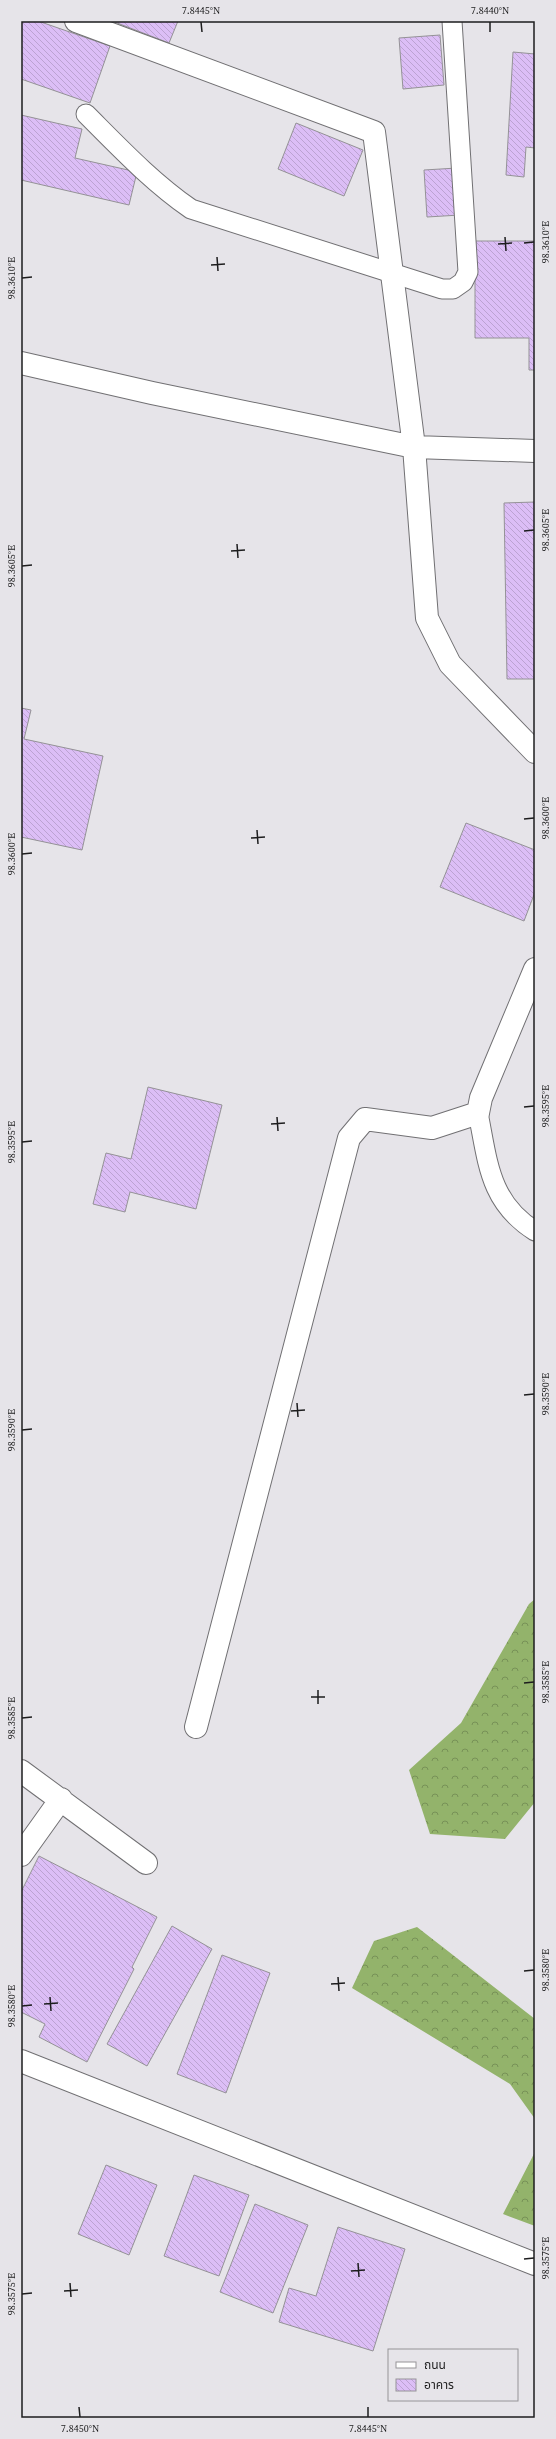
<svg xmlns="http://www.w3.org/2000/svg" width="556" height="2439" font-family="'Source Serif 4','Noto Sans Thai',serif">
	<defs>
		<pattern id="forest-crowns" width="20" height="18" patternUnits="userSpaceOnUse"><rect width="20" height="18" fill="#93b36b"/><path d="M2 6a3 3 0 1 1 6 0M12 15a3 3 0 1 1 6 0" fill="none" stroke="#779157"/></pattern>
		<pattern id="building-back-hatch" width="6" height="6" patternUnits="userSpaceOnUse"><rect width="6" height="6" fill="#dcbef6"/><path d="M-1 5l2 2M0 0l6 6M5-1l2 2" fill="none" stroke="#bca3d2"/></pattern>
	</defs>
	<rect width="100%" height="100%" fill="#e6e4e9"/>
	<!-- forest -->
	<path fill="url(#forest-crowns)" d="M535 1599V1802L505 1839 430 1834 409 1770 461 1723 529 1604Z
		M417 1927 535 2019V2119L510 2084 352 1988 374 1941Z
		M535 2152V2226L503 2214Z"/>
	<!-- building -->
	<path fill="url(#building-back-hatch)" stroke="#949296" d="M21 21H38L110 46 90 103 21 79Z
		M112 21H178L169 43Z
		M440 35 444 85 403 89 399 38Z
		M513 52 535 54V148L526 147 524 177 506 175Z
		M21 115 82 129 75 158 137 172 129 205 21 180Z
		M296 123 363 150 344 196 278 169Z
		M457 168 460 215 427 217 424 170Z
		M475 241H535V370H529V338H475Z
		M535 502V679H507L504 503Z
		M21 708 31 710 24 739 103 756 82 850 21 837Z
		M466 823 535 850V892L524 921 440 887Z
		M148 1087 222 1105 196 1209 130 1192 125 1212 93 1204 106 1153 131 1159Z
		M39 1856 157 1917 132 1967 134 1969 87 2062 39 2037 45 2024 21 2012V1892Z
		M172 1926 212 1949 147 2066 107 2044Z
		M222 1955 270 1973 226 2093 177 2074Z
		M106 2165 157 2185 129 2255 78 2234Z
		M194 2175 249 2195 219 2276 164 2256Z
		M255 2204 308 2225 273 2313 220 2292Z
		M338 2227 405 2249 373 2351 279 2322 289 2288 316 2296Z"/>
	<g fill="none" stroke-linecap="round" stroke-linejoin="round">
		<defs>
			<path id="lane" d="M86 114C120 148 152 182 191 209L442 289H453L463 282 468 272 452 21
				M478 1113C488 1162 489 1202 535 1231"/>
			<path id="street" d="M76 21 374 132 414 447 427 618 450 664 535 752
				M21 363 152 393 414 447 535 451
				M196 1727 349 1138 365 1119 432 1128 478 1113 481 1098 535 969
				M21 1771 146 1863
				M21 1855 61 1799
				M21 2061 535 2264"/>
		</defs>
		<!-- lane casing -->
		<use href="#lane" stroke="#717073" stroke-width="21"/>
		<!-- street casing -->
		<use href="#street" stroke="#717073" stroke-width="24"/>
		<!-- lane -->
		<use href="#lane" stroke="#fff" stroke-width="19"/>
		<!-- street -->
		<use href="#street" stroke="#fff" stroke-width="22"/>
	</g>
	<!-- ticks -->
	<path fill="none" stroke="#1d1d1e" stroke-width="1.5" d="M201 22 202 32M490 22V32M505 237 506 251M524 243 534 242M498 244 512 243M217 257 218 271M211 265 225 264M22 278 32 277M524 531 534 530M237 544 238 558M231 551 245 550M22 566 32 565M524 819 534 818M257 830 258 844M251 838 265 837M22 854 32 853M524 1107 534 1106M277 1117 278 1131M271 1124 285 1123M22 1142 32 1141M524 1395 534 1394M297 1403 298 1417M291 1411 305 1410M22 1430 32 1429M524 1683 534 1682M318 1690V1704M311 1697H325M22 1718 32 1717M524 1971 534 1970M338 1977 339 1991M331 1984 345 1983M50 1997 51 2011M44 2004 58 2003M22 2006 32 2005M524 2259 534 2258M358 2263 359 2277M351 2271 365 2270M70 2283 71 2297M64 2291 78 2290M22 2294 32 2293M79 2407 80 2417M368 2407V2417"/>
	<!-- border -->
	<rect width="556" height="2439" fill="none" stroke="#e6e4e9" stroke-width="44"/>
	<!-- legend -->
	<rect x="388" y="2349" width="130" height="52" fill="#e6e4e9" stroke="#969498"/>
	<rect x="396" y="2362" width="20" height="6" fill="#ffffff" stroke="#969498"/>
	<text x="424" y="2369" font-size="12" fill="#1d1d1e">ถนน</text>
	<rect x="396" y="2379" width="20" height="12" fill="url(#building-back-hatch)" stroke="#969498"/>
	<text x="424" y="2389" font-size="12" fill="#1d1d1e">อาคาร</text>
	<rect x="22" y="22" width="512" height="2395" fill="none" stroke="#1d1d1e" stroke-width="1.5"/>
	<g font-size="10" text-anchor="middle" fill="#1d1d1e">
		<text x="201" y="14">7.8445°N</text>
		<text x="490" y="14">7.8440°N</text>
		<text transform="translate(545 242) rotate(-90)" y="4">98.3610°E</text>
		<text transform="translate(11 278) rotate(-90)" y="4">98.3610°E</text>
		<text transform="translate(545 530) rotate(-90)" y="4">98.3605°E</text>
		<text transform="translate(11 566) rotate(-90)" y="4">98.3605°E</text>
		<text transform="translate(545 818) rotate(-90)" y="4">98.3600°E</text>
		<text transform="translate(11 854) rotate(-90)" y="4">98.3600°E</text>
		<text transform="translate(545 1106) rotate(-90)" y="4">98.3595°E</text>
		<text transform="translate(11 1142) rotate(-90)" y="4">98.3595°E</text>
		<text transform="translate(545 1394) rotate(-90)" y="4">98.3590°E</text>
		<text transform="translate(11 1430) rotate(-90)" y="4">98.3590°E</text>
		<text transform="translate(545 1682) rotate(-90)" y="4">98.3585°E</text>
		<text transform="translate(11 1718) rotate(-90)" y="4">98.3585°E</text>
		<text transform="translate(545 1970) rotate(-90)" y="4">98.3580°E</text>
		<text transform="translate(11 2006) rotate(-90)" y="4">98.3580°E</text>
		<text transform="translate(545 2258) rotate(-90)" y="4">98.3575°E</text>
		<text transform="translate(11 2294) rotate(-90)" y="4">98.3575°E</text>
		<text x="80" y="2432">7.8450°N</text>
		<text x="368" y="2432">7.8445°N</text>
	</g>
</svg>
